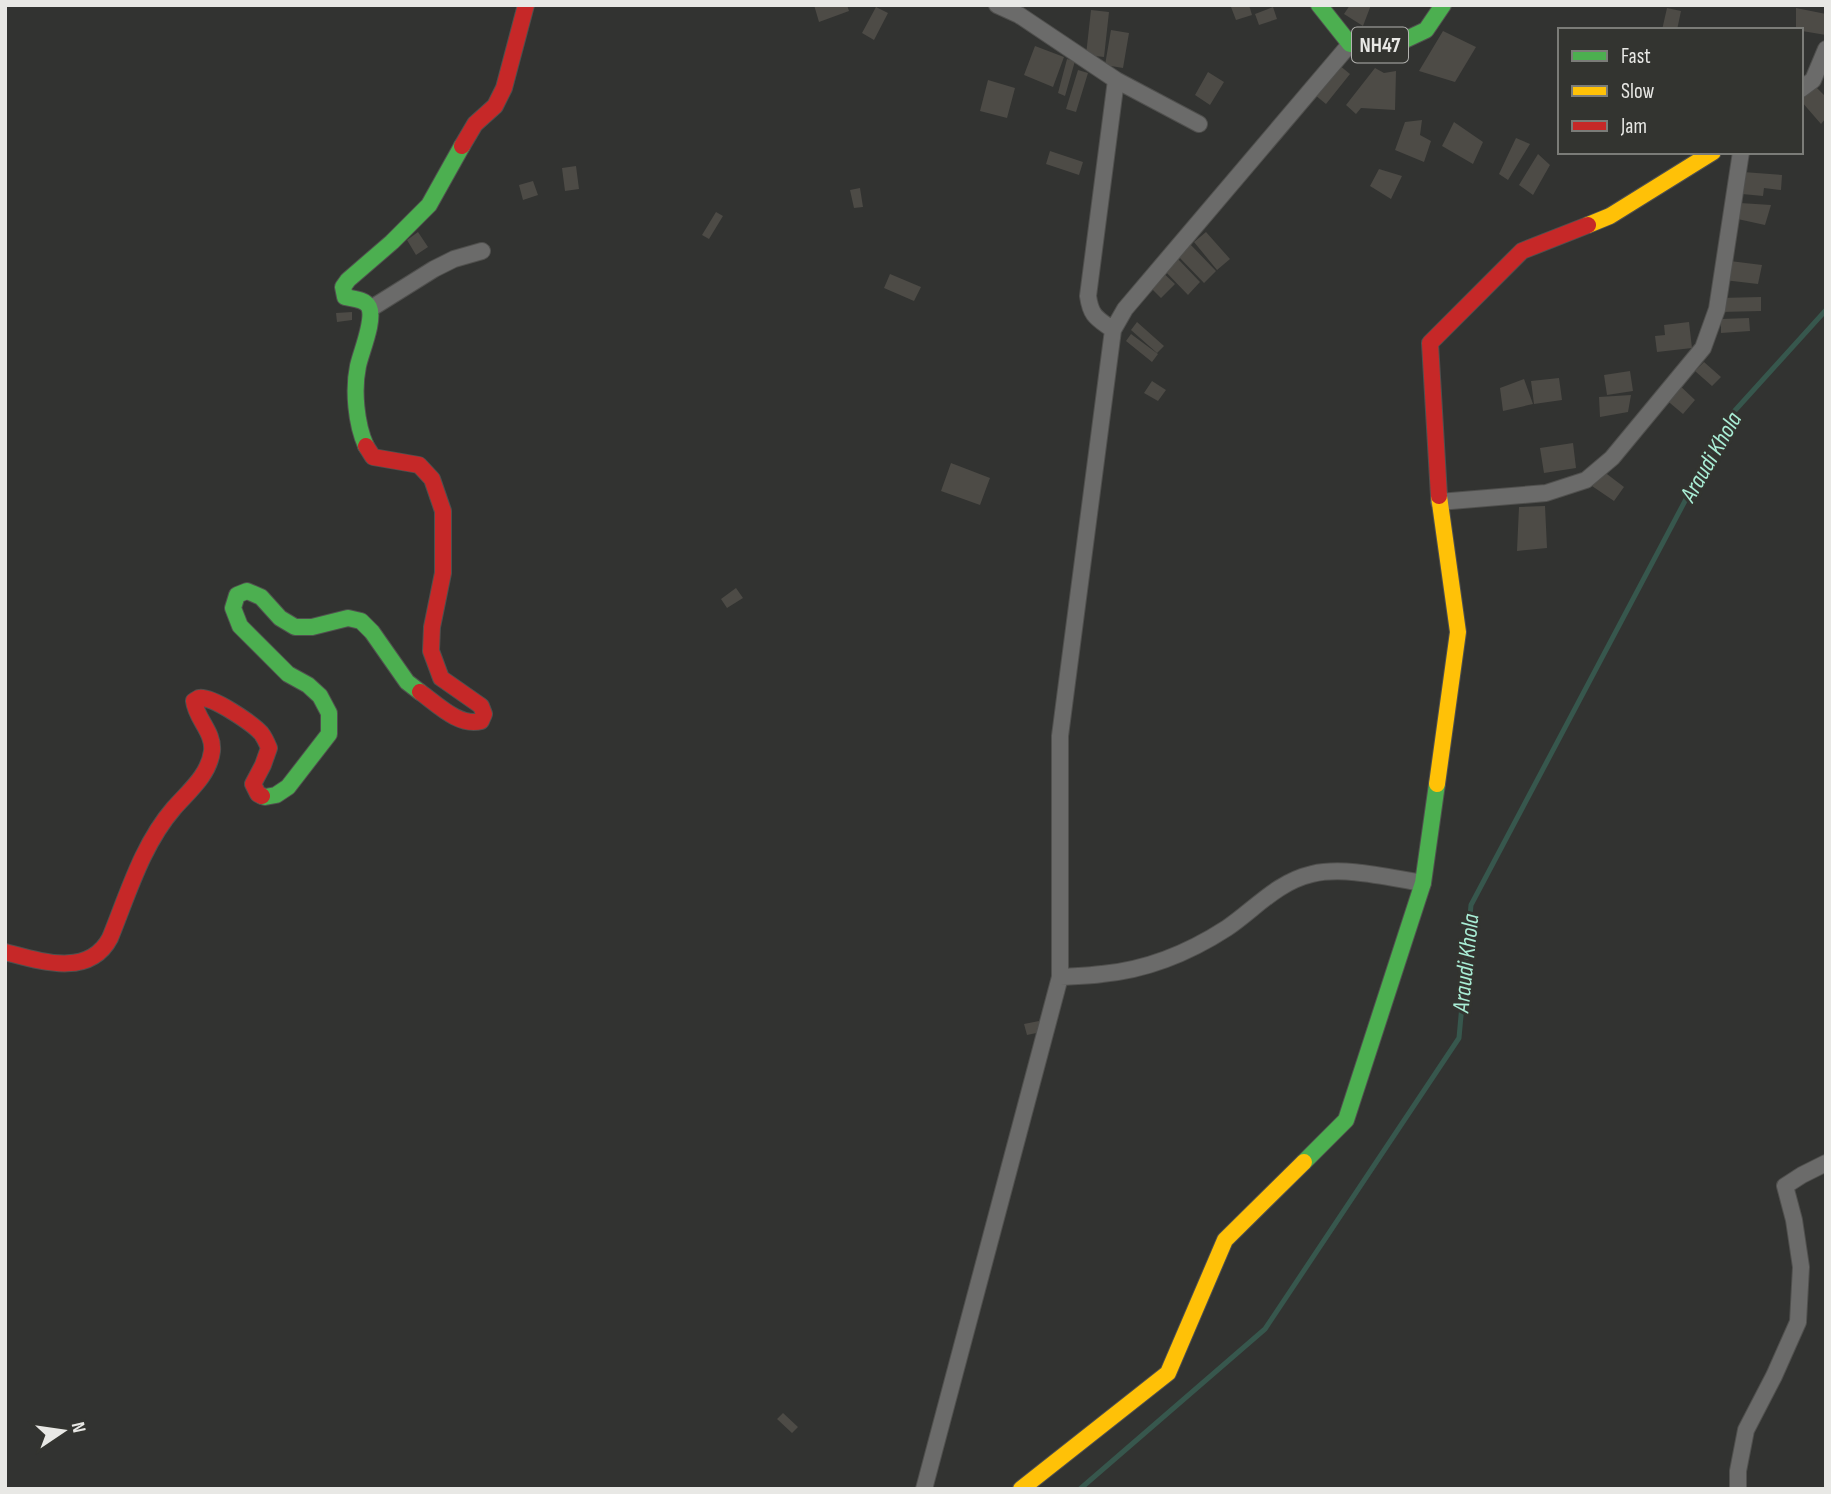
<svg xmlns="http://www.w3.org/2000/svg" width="1831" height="1494" font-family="'Sofia Sans Condensed',sans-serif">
	<rect width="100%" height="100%" fill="#323331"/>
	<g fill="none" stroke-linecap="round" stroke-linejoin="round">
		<!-- stream -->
		<path stroke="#37574d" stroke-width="5" d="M1080 1489 1265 1329 1459 1038 1471 905 1730 416 1826 310"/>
	</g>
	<!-- building -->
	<path fill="#4d4b46" d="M814 5H847L849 11 819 22Z
		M1235 5H1249L1252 15 1236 20 1231 7Z
		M1350 5H1371L1363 26 1344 14Z
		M876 7 888 13 874 40 862 33Z
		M1273 7 1277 19 1259 25 1255 14Z
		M1667 8 1681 11 1677 30H1662Z
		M1796 8 1826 14V35L1796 30Z
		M1091 10 1109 12 1104 57 1086 55Z
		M1111 30 1129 33 1123 68 1105 65Z
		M1443 31 1476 47 1455 82 1419 71Z
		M1035 46 1064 57 1053 87 1024 75Z
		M1067 59 1075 61 1065 96 1058 93Z
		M1339 65 1350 74 1326 104 1315 95Z
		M1375 68 1384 73 1396 71 1395 110 1361 108 1356 114 1346 105Z
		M1078 70 1088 73 1076 112 1066 109Z
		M1208 72 1224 82 1210 105 1195 95Z
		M988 80 1015 88 1007 118 980 111Z
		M1815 86 1826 97V118L1821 124 1801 101V96Z
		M1422 120 1420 135 1431 141 1424 162 1395 150 1405 122Z
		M1454 122 1483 142 1473 164 1442 146Z
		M1516 138 1530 144 1508 180 1499 174Z
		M1050 151 1083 162 1079 175 1046 164Z
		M1538 154 1550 165 1533 195 1519 185Z
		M576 166 579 189 565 191 562 168Z
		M1379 169 1402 176 1391 199 1370 186Z
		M1743 172 1782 175 1781 190 1764 188 1763 196 1742 194Z
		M533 181 538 195 523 200 519 185Z
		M860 188 863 207 854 208 850 190Z
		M1740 203 1771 205 1765 225 1733 218Z
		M716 212 723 216 709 239 702 235Z
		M418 232 428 247 416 255 407 240Z
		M1206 232 1230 259 1217 270 1194 242Z
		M1190 244 1216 271 1204 283 1178 256Z
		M1177 258 1200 282 1188 295 1164 270Z
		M1730 261 1762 265 1758 284 1724 280Z
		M1160 270 1175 284 1161 298 1147 284Z
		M890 274 921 287 914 301 884 288Z
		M1761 297V311L1720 312V298Z
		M352 312V320L337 322 336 313Z
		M1749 318 1750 331 1721 333V319Z
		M1137 322 1164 346 1157 353 1131 330Z
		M1689 322 1692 348 1657 352 1655 336 1665 335 1664 325Z
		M1131 334 1158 354 1152 362 1126 341Z
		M1704 362 1721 377 1712 386 1695 371Z
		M1630 371 1633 391 1607 395 1604 375Z
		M1559 378 1562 400 1534 404 1531 381Z
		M1524 379 1533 404 1503 411 1500 388Z
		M1152 381 1166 390 1158 401 1144 393Z
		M1677 383 1695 400 1683 414 1664 398Z
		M1631 395 1628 412 1600 417 1599 397Z
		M1573 443 1576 468 1544 473 1540 448Z
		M951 463 990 478 980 505 941 491Z
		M1603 471 1624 487 1614 501 1592 486Z
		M1545 506 1547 548 1517 551 1519 507Z
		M736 588 743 598 727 608 721 599Z
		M1039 1021 1041 1032 1027 1035 1024 1024Z
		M783 1413 798 1427 792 1433 777 1419Z"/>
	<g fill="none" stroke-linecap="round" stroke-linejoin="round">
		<defs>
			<path id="street" d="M997 5 1019 15 1116 80 1199 124
				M1801 89 1813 80 1826 49
				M370 309 434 269 454 259 482 251
				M1113 330C1097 318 1091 317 1088 296L1116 80
				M1439 502 1546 493 1586 480 1612 458 1703 348 1717 309 1741 152
				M1060 977C1074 976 1088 976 1102 974 1146 970 1190 952 1227 928 1255 909 1277 882 1312 874 1345 866 1390 878 1423 883
				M924 1489 1060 977V736L1113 330 1125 309 1350 44
				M1738 1489V1471L1746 1430 1774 1376 1798 1322 1801 1267 1794 1220 1785 1186 1802 1175 1826 1163"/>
			<path id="fast" d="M1319 5 1350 44 1392 46 1426 30 1443 5
				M366 446C356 424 353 390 358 366 361 352 375 320 369 307 365 299 353 299 345 297L343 287 348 280 392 242 429 205 462 146
				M262 796 265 797 276 795 288 787 329 734V713L320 696 308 685 288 674 240 626 233 608 237 595 247 591 261 597 280 618 295 627H312L348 618 361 621 372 632 407 682 420 692
				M1304 1162 1346 1120 1423 883 1437 784"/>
			<path id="slow" d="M1588 225 1610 216 1713 152
				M1437 784 1458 632 1439 496
				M1021 1489 1168 1373 1225 1240 1304 1162"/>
			<path id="jam" d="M462 146 475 124 495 106 504 88 526 5
				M366 446 373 457 419 465 432 479 443 511V573L432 627 431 651 441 678 481 706 484 714 481 721C459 727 437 704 420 692
				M1439 496 1430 343 1522 251 1588 225
				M5 952C40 961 89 978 110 938 128 894 142 845 174 808 189 791 209 775 212 751 214 732 196 719 194 701 196 700 197 699 199 698 211 695 253 724 261 733 265 738 267 743 269 748L263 765 253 784 258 794 262 796"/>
		</defs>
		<!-- street casing -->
		<use href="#street" stroke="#50504e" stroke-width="18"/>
		<!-- fast casing -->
		<use href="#fast" stroke="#50504e" stroke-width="18"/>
		<!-- slow casing -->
		<use href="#slow" stroke="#50504e" stroke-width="18"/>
		<!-- jam casing -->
		<use href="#jam" stroke="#50504e" stroke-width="18"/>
		<!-- street -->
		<use href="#street" stroke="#6b6b6a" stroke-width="16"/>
		<!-- fast -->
		<use href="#fast" stroke="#4caf50" stroke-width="16"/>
		<!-- slow -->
		<use href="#slow" stroke="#ffc107" stroke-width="16"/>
		<!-- jam -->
		<use href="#jam" stroke="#c62828" stroke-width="16"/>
	</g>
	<g text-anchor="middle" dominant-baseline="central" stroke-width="6" stroke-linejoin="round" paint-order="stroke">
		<!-- shield labels -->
		<rect fill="#333430" stroke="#b2b2af" stroke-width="2" x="1352" y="27.5" width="56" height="35" rx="5"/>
		<g font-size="21" font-weight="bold" fill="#e8e8e5">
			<text x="1380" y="45">NH47</text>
		</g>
		<!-- water labels -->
		<g font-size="24" font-style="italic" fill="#a9edd5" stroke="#333430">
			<text transform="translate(1711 457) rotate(-60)">Araudi Khola</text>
			<text transform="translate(1466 963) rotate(-84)">Araudi Khola</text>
		</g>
	</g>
	<!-- border -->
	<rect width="1831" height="1494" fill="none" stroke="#e8e8e5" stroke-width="14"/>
	<!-- legend -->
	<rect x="1558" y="28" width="245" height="126" fill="#333430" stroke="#7b7c78" stroke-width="2"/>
	<rect x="1572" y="51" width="35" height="10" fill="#4caf50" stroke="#7b7c78" stroke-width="2"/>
	<text x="1621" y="63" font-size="21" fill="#e8e8e5">Fast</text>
	<rect x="1572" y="86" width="35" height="10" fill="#ffc107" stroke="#7b7c78" stroke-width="2"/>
	<text x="1621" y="98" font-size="21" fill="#e8e8e5">Slow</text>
	<rect x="1572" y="121" width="35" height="10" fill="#c62828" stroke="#7b7c78" stroke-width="2"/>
	<text x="1621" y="133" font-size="21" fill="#e8e8e5">Jam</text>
	<!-- north arrow -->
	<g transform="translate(63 1431) rotate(77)" stroke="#333430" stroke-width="5" paint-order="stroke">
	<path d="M0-5L12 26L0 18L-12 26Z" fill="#e8e8e5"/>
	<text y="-10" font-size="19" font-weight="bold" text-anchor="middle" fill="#e8e8e5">N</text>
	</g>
</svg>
